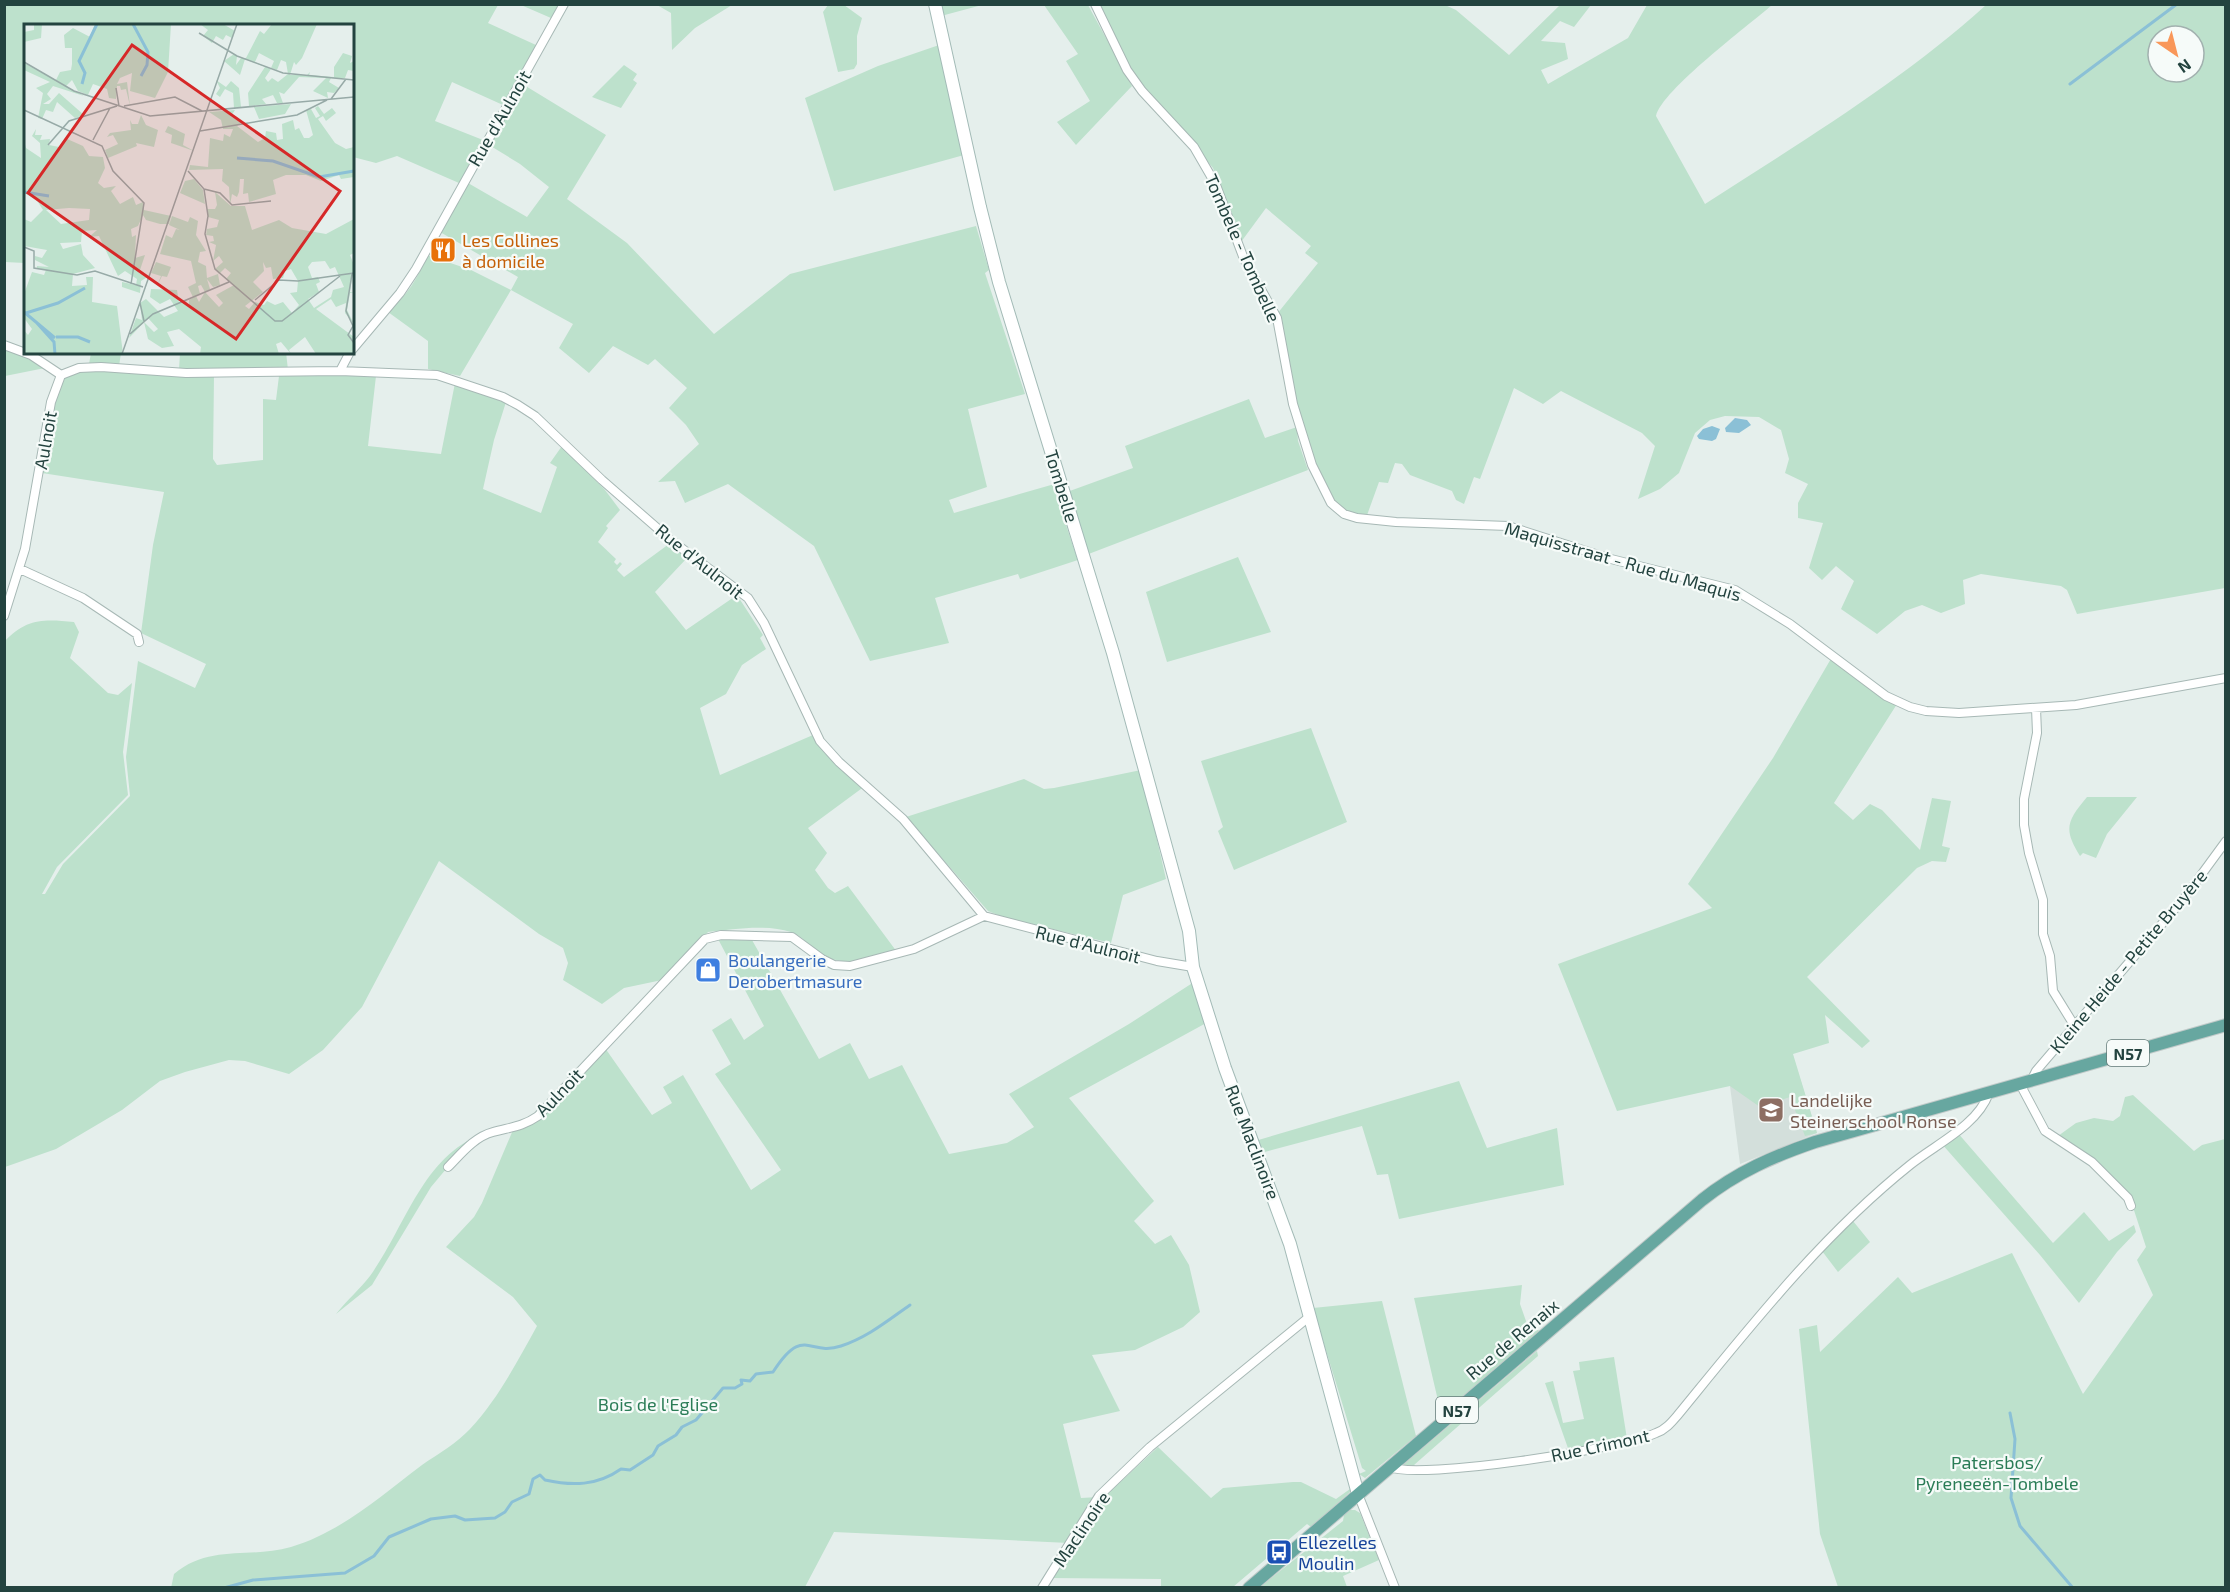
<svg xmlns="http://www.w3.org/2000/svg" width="2230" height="1592" font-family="'Exo 2',sans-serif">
	<rect width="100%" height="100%" fill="#e5efec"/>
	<!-- built -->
	<path fill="#d3dfdb" d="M1782 1021 1817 1133 1740 1164 1730 1086Z"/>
	<!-- green -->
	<path fill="#bde1cc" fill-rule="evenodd" d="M4 5H498L488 23 536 45 503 105 452 82 435 121 483 140 459 183 397 156 376 163 353 157 352 26H26L25 263 5 262Z
		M521 5H559L551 18Z
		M657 5H732L695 28 672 50 671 13Z
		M828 5H844L862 18 857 36V64L854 69 838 72 823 12Z
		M939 5H982L941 16Z
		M1044 5H1088L1132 86 1076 145 1057 122 1090 101 1066 61 1078 54Z
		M1099 5H1445L1456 10 1509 55 1560 5H1591L1574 27 1560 21 1541 41 1565 43 1568 59 1541 70 1548 84 1628 38 1647 5H1772C1748 26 1662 90 1656 116L1705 204C1801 142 1901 82 1986 5H2225V588L2077 614 2067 590 2061 586 1981 574 1963 580 1965 604 1941 613 1922 605 1905 611 1877 634 1841 609 1854 581 1836 566 1822 580 1809 568 1823 523 1798 518V503L1808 484 1785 473 1789 459 1781 430 1759 417 1725 416 1710 420 1695 433 1679 473 1660 489 1638 499 1655 446 1642 433 1561 391 1543 404 1514 388 1480 479 1474 477 1464 504 1456 500 1452 491 1410 475 1402 464 1395 463 1388 483 1379 482 1366 518C1358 515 1343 512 1337 505 1300 465 1289 367 1277 314L1318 263 1305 253 1311 246 1266 208 1241 242 1213 168 1126 65ZM2158 36H2194V72H2158Z
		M942 44 964 155 834 191 805 98 878 66Z
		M624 65 637 74 633 80 637 83 621 108 592 97Z
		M524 85 606 135 567 199 627 243 714 334 790 274 976 226 989 270 985 273 1025 394 968 409 987 487 949 500 954 513 1058 483 1061 493 1056 495 1077 558 1081 559 1020 579 1018 574 935 598 949 643 870 661 814 546 728 484 685 503 675 481 658 482 699 444 686 425 669 408 687 388 655 359 648 365 613 346 589 373 559 348 573 324 511 290 460 376 428 369V341L388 312C407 295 418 279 427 255L471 270 511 290 518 277 440 232 468 183 527 217 549 187 520 164 489 145Z
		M4 348 24 354 45 368 5 376Z
		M286 352 288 370H179L180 353Z
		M91 353H121L119 366 89 364Z
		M87 371 214 376 213 459 217 465 263 460V399L276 400 279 376H376L368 446 441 454 455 383 506 402 494 440 483 489 541 513 557 467 550 463 562 446 605 490 620 510 606 526 608 528 598 542 616 559 614 562 617 565 620 562 622 564 617 570 624 577 669 544 687 558 655 592 686 630 737 595 763 635 760 638 766 649 742 665 726 694 700 708 720 775 813 735 865 786 808 828 827 853 815 870 828 888 835 893 848 886 897 952C870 958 841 970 817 951 808 944 802 936 791 932 767 924 733 929 708 932L662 980 624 988 602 1004 563 980 568 963 563 948 539 934 439 861 362 1007 323 1050 289 1074 245 1061 229 1060 185 1072 160 1081 122 1110 56 1149 5 1167 4 642C26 618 44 619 74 622L79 632 70 658 108 693 118 695 132 683 123 752 128 795 57 867 42 894H45L63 864 130 796 126 757 138 661 195 688 206 664 141 633 153 545 164 492 42 473C46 450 49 394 65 378 71 373 79 372 87 371Z
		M1249 399 1265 438 1297 427 1298 441 1308 470 1086 555 1067 492 1133 468 1125 446Z
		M1238 557 1271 632 1167 662 1146 592Z
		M1832 657 1897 704 1834 803 1853 820 1870 804 1882 810 1920 850 1932 798 1951 801 1942 846 1950 848 1946 862 1932 861 1917 868 1807 977 1870 1041 1862 1048 1825 1015 1829 1043 1793 1054 1817 1133 1805 1136 1790 1097 1760 1107 1730 1086 1617 1111 1558 964 1712 908 1688 884 1773 758Z
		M1311 728 1347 822 1234 870 1218 831 1223 827 1201 761Z
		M1141 770 1166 879 1123 895 1111 943 1003 917 988 911 906 817 1024 779 1044 789 1054 788Z
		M2087 797H2137L2107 834 2096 858 2083 853 2080 856C2063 829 2067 821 2087 797Z
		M718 939 752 940 819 1059 850 1043 869 1079 902 1065 949 1154 1007 1143 1034 1127 1009 1094 1129 1024 1194 982 1208 1022 1069 1098 1154 1201 1134 1221 1155 1244 1171 1235 1189 1265 1200 1312 1183 1327 1135 1350 1092 1355 1120 1411 1063 1424 1081 1498 1098 1497 1069 1543 834 1532 805 1587 171 1588 174 1574C210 1544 250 1559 291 1547 341 1532 381 1496 422 1465 438 1454 457 1443 470 1429 498 1399 517 1362 537 1326L513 1297 446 1247 474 1217 482 1203 513 1130 527 1126 605 1048 652 1115 672 1103 663 1087 683 1075 751 1190 781 1170 715 1074 731 1064 712 1030 731 1018 744 1040 764 1026Z
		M1459 1081 1487 1148 1557 1128 1564 1185 1399 1219 1388 1174 1377 1175 1362 1126 1261 1153 1255 1141Z
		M2133 1095 2194 1151 2202 1145 2225 1139V1587H1838L1820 1534 1799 1329 1817 1325 1820 1352 1898 1277 1912 1293 2012 1253 2083 1394 2153 1295 2137 1260 2146 1247 2130 1198 2085 1152 2058 1136 2076 1123 2094 1118 2113 1121 2120 1116 2125 1097Z
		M1957 1132 2053 1243 2084 1212 2109 1241 2134 1225 2136 1232 2117 1252 2079 1303 2040 1255 1941 1143Z
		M482 1134 462 1150 431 1187 372 1285 336 1314C347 1300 360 1289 370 1276 405 1228 422 1157 482 1134Z
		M1853 1221 1870 1242 1838 1272 1822 1251Z
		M1522 1285 1520 1304 1526 1321 1522 1339 1535 1329 1540 1331 1445 1411 1444 1407 1440 1409 1414 1298Z
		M1382 1301 1416 1436 1365 1478 1359 1474 1366 1471 1362 1468 1313 1308Z
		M1537 1351 1538 1356 1414 1465 1416 1467 1403 1465Z
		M1614 1357 1627 1439 1569 1451 1545 1383 1553 1381 1563 1423 1584 1419 1573 1371 1580 1370 1579 1362Z
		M1158 1447 1211 1498 1223 1488 1293 1482H1301L1336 1499 1350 1489V1492L1311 1527 1307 1524 1233 1587H1161V1579L1049 1578 1100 1501Z
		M1350 1510H1355L1360 1513 1379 1560 1343 1576 1347 1587H1260L1343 1521 1344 1515Z"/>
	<!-- water -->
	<path fill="#8bc0d6" d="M1735 418 1747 420 1751 425 1739 433 1726 432 1725 428Z
		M1712 426 1720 429 1716 439 1712 441 1699 439 1697 436 1703 429Z"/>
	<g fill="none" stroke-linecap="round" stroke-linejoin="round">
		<!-- stream -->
		<path stroke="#8bc0d6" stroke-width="3" d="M2070 84 2177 4
			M2010 1413 2015 1439 2011 1498 2020 1526 2073 1588
			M224 1588 253 1580 345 1573 374 1556 389 1537 431 1519 455 1516 465 1520 495 1518 505 1512 512 1502 529 1494 533 1479 540 1475 545 1480C572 1486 597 1486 621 1469L630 1470 653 1455 658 1446 676 1435 682 1427 696 1420 723 1388H735L742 1384 741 1380 750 1381 756 1374 773 1372C804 1324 808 1357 841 1346 868 1337 887 1321 910 1305"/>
		<defs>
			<path id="street" d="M1095 4 1127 70 1142 91 1194 147 1216 185 1244 259 1277 318 1293 404 1312 465 1331 503 1344 514 1357 518 1396 522 1508 526 1611 559 1735 590 1790 624 1886 696 1910 707 1926 711 1959 713 2076 705 2226 678
				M4 345 31 355 61 375
				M352 350 400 293 416 269 564 4
				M340 371 350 352
				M61 375 79 368 101 367 186 373 340 371 437 375 503 397 518 405 535 416 602 480 672 541 748 598 764 623 820 741 839 762 903 819 984 916 1157 961 1193 967
				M20 569 83 598 137 634 139 642
				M4 616 25 549 51 402 61 375
				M2036 708 2037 733 2024 799V825L2029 853 2043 900V934L2050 956 2053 991 2074 1025
				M2031 1081 2036 1071 2185 897 2226 841
				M2020 1084 2045 1131 2092 1162 2128 1198 2131 1206
				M448 1167C461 1154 474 1137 493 1132 511 1127 522 1127 538 1116L705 939 721 935 792 937 822 959 834 965 850 966 914 949 984 916
				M1389 1467C1420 1480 1621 1449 1656 1433 1665 1430 1671 1423 1677 1416 1749 1328 1820 1237 1910 1165 1936 1144 1977 1126 1989 1093
				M1358 1494 1395 1588
				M1042 1588 1099 1496 1150 1447 1309 1317"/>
			<path id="secondary" d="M935 4 980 207 999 282 1113 653 1189 931 1193 967 1225 1068 1290 1244 1358 1494"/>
			<path id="primary" d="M1249 1588 1702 1200C1737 1172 1774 1156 1815 1142L2226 1025"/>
		</defs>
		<!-- street casing -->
		<use href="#street" stroke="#a7b8b5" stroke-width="10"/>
		<!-- secondary casing -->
		<use href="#secondary" stroke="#a3bbb7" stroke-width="14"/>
		<!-- primary casing -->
		<use href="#primary" stroke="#c1cac9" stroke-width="14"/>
		<!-- street -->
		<use href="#street" stroke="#fff" stroke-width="8"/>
		<!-- secondary -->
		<use href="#secondary" stroke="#fff" stroke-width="12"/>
		<!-- primary -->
		<use href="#primary" stroke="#67a7a0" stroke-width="12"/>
	</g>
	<!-- icons -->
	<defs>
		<symbol id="restaurant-square" viewBox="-11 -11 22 22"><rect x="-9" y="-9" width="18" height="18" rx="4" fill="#e8710a" stroke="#f6fbf9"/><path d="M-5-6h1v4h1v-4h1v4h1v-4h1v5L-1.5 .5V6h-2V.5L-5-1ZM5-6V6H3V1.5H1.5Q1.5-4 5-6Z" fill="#fff"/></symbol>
		<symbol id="shop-square" viewBox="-11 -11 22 22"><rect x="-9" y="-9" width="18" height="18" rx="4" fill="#3f7fe0" stroke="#f6fbf9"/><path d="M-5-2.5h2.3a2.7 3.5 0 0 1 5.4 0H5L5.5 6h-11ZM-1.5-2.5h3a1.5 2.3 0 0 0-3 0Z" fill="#fff"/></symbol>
		<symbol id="school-square" viewBox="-11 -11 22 22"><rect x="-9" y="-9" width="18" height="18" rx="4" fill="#8d6e63" stroke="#f6fbf9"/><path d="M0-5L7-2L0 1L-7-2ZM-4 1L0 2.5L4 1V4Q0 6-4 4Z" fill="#fff"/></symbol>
		<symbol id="bus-square" viewBox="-11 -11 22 22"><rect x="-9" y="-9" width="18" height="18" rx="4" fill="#1a4fb4" stroke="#f6fbf9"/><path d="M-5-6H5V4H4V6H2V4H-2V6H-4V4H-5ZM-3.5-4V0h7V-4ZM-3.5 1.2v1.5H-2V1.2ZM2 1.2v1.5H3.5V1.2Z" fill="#fff"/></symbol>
	</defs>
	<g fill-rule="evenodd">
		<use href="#restaurant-square" x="428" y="235" width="30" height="30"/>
		<use href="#shop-square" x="693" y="955" width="30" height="30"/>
		<use href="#school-square" x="1756" y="1095" width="30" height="30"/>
		<use href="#bus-square" x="1264" y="1537" width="30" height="30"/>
	</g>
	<g text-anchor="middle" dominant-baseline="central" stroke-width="4.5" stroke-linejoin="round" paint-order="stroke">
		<!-- shield labels -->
		<g fill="#f6fbf9" stroke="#627a77" stroke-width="1.5">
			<rect x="2107" y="1040" width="42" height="26" rx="4.5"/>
			<rect x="1436" y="1397" width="42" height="26" rx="4.5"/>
		</g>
		<g font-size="16" font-weight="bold" fill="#23433f">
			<text x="2128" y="1053">N57</text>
			<text x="1457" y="1410">N57</text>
		</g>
		<!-- street labels -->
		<g font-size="18" fill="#23433f" stroke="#f6fbf9">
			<text transform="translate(499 118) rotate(-60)">Rue d'Aulnoit</text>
			<text transform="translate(1243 248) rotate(66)">Tombele - Tombelle</text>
			<text transform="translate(45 440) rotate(-80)">Aulnoit</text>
			<text transform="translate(1062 486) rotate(73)">Tombelle</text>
			<text transform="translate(700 561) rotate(39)">Rue d'Aulnoit</text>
			<text transform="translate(1623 561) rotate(16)">Maquisstraat - Rue du Maquis</text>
			<text transform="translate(1088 944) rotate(14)">Rue d'Aulnoit</text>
			<text transform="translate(2128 961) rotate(-50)">Kleine Heide - Petite Bruyère</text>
			<text transform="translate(559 1092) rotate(-46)">Aulnoit</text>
			<text transform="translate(1253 1142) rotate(69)">Rue Maclinoire</text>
			<text transform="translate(1512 1339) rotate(-40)">Rue de Renaix</text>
			<text transform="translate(1600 1445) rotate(-12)">Rue Crimont</text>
			<text transform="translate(1081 1529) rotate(-56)">Maclinoire</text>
		</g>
		<!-- food labels -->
		<g font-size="18" fill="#c56008" stroke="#f6fbf9" text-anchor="start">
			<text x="462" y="240">Les Collines<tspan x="462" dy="21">à domicile</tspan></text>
		</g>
		<!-- shop labels -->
		<g font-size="18" fill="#366cbe" stroke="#f6fbf9" text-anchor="start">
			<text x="728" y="960">Boulangerie<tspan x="728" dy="21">Derobertmasure</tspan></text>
		</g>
		<!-- education labels -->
		<g font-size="18" fill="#785e54" stroke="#f6fbf9" text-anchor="start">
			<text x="1790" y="1100">Landelijke<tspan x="1790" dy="21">Steinerschool Ronse</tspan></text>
		</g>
		<!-- park labels -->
		<g font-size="18" fill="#2a7c56" stroke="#f6fbf9">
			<text x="658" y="1404">Bois de l'Eglise</text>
			<text x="1997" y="1462">Patersbos/<tspan x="1997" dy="21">Pyreneeën-Tombele</tspan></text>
		</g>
		<!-- transit labels -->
		<g font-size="18" fill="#164399" stroke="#f6fbf9" text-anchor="start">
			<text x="1298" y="1542">Ellezelles<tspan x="1298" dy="21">Moulin</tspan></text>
		</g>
	</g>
	<!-- overview -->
	<g transform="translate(24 24)">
		<rect width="330" height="330" fill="#e5efec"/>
		<path d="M10 0H18L17 14 0 18V8L10 6ZM71 0H147L144 48 131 74 106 67 108 49 96 54 93 60 103 58 106 82 102 65 97 66 96 62H93L92 75 85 74 83 65 69 60 64 71 54 67 48 56 42 62 32 56 36 48 47 46 48 40V24H41L40 11 49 4 66 13ZM176 0H199L211 7 208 14 202 11 199 16 192 12 188 19 179 12 184 6ZM248 0H293L278 34 272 41 270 38 266 51H283L286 48 285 51 310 53V43L319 29 328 32 326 39 330 37V47L324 46 321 54H307L305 58 315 64 310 69 303 68 304 74 289 67 302 54 275 53 260 70 255 68 259 79H253L249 71 238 75 242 80 225 82 224 69 241 43 221 35 216 51 200 37 210 30 213 32 212 41 217 34H222L236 7 240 10ZM235 29 250 37 247 44 253 46 257 36 262 38 264 50 254 58 248 54 244 58 241 54 247 45 231 38ZM0 39 60 72 29 62 23 70 27 75 19 80H25L35 69 60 91 51 94 33 78 29 88 22 86 18 95 14 94 19 69 12 64 26 58 0 46ZM192 56 202 63 207 57 215 64 217 83 210 84 209 69 201 65 196 73 192 70 196 64ZM267 80 261 90 235 95 230 83ZM294 82 300 90 308 84 312 89 302 97 299 92 294 95 311 119 322 125 330 123V153L317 155 315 151 297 157 282 151H262L249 156 252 170 225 178 224 169 219 170 220 155H216L215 168 213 173 208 170 206 181 205 163 198 157 199 145 165 146 166 141 184 143 186 114 199 117 200 110 206 113 209 105H199L197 96 185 88 211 86 207 92 217 99 213 102 234 118 241 114 242 107 252 109 253 116 259 115 258 100 269 96 271 106 275 104 280 114H285L289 111 282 86 287 85 292 94 296 92 291 84ZM117 91 122 101 134 106 130 123 112 119 113 122 84 134 81 126 94 120 89 111 83 113 86 109 107 106 106 96 108 100H114ZM144 102 161 110 159 121 170 127 147 119 148 111 141 108ZM12 105 11 111H18L16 116 26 115 25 121 35 123 41 114 59 122 65 132 79 133 81 144 74 159 80 164 92 162 87 167 96 180 109 173 112 181 119 178 120 186 147 192 145 200H136L122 196 119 191 114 202 107 205 108 213 112 211 111 234 121 231 115 249 125 252 117 257 116 269 98 263V258L112 261 113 255 101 247 94 252 75 212 65 213 73 206 58 207 57 218 36 219 39 225 57 220 59 231 71 244 49 250 48 262 63 261 62 253H69L68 278 93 282 99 330H0V306L4 311 8 305 0 294V270L8 248 20 251 22 246 13 244V242L25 243 11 236V232L18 234 23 226 0 222V195L7 198 19 186 12 175 0 169V117L2 124 17 134 16 119 8 112ZM45 184 66 185 65 196 37 200 22 186ZM170 155 179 166 181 180 156 169 161 157ZM191 168 207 182H221L228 206 255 196 268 204 302 210 330 195V229L326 231 330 241 326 268 330 269H326L323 286 330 300 321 289 322 279 312 283 307 275 292 285 330 313V330H292L281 313 265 326 267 330 257 318 252 320 255 330H176L177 323 155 305 143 308 150 322 138 324 124 315 120 298 130 308 134 305 124 294 105 314 112 294 118 296 116 279 122 275 140 293 154 287 146 275 136 280 126 273 127 265 153 266 155 279 162 277 165 282V276L172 272 175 278 181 268 195 283 199 279 192 271 210 261 202 255 207 249 201 244 195 250 191 245 199 238 195 232 189 237 192 221 185 218 190 217 189 212 182 211 183 205 193 203 195 196 184 193 183 185H191L193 181ZM301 237 306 245 311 243 320 263 309 266 307 273 290 284 284 275 295 268 292 260 296 258 294 253 288 254 284 243 288 238ZM239 238 242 244 247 243 249 255 259 254 261 247 267 245 274 257 273 268 266 269 275 281 268 289 259 278 251 281 243 277 240 281 231 278 225 285 221 282 239 268 229 258 240 247ZM148 192 164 198 166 193 174 197 172 211 182 227 176 228 174 238 182 242 183 254 194 250 196 261 189 263 183 255 186 265 181 268 177 261 174 262 176 270 169 273 164 263 172 259 167 237 136 230 142 211 148 214 152 205 156 206 145 201ZM132 238 147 243 143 253 138 252 133 262 137 252 127 249Z" fill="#bde1cc" fill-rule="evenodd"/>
		<path fill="none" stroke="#8bc0d6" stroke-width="3" d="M109 0 124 28 123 41 117 52M58 60 61 49 55 37 73 0M213 134 249 137 295 153 330 147M0 168 25 172M0 288 31 314M2 289 34 279 61 264M12 298 30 318 31 330M32 313H54L66 318"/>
		<path fill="none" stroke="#97aaa7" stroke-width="1.5" d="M175 9 213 32 259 49 330 56M0 38 50 67 126 92 330 73M92 64 95 82M307 75 322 55M100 82 151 73 178 87M0 86 78 122 89 147 120 179 107 260M176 107 273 91 303 76M69 116 86 84M24 121 45 97 93 82M164 147 180 165 184 192 181 210 191 245 251 297H258L316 252M180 165 196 169 208 181 247 177M0 223 10 227V244L53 251 71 247 119 263M328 250 322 287 329 302 324 311 330 319M231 276 255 256 274 257 330 249M116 279 120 297M106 310 129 290 205 258M98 330 213 0"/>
		<path fill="#d62828" fill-opacity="0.15" stroke="#d62828" stroke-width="3" d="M108 21 316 167 212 315 4 169Z"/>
		<rect width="330" height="330" fill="none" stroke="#23433f" stroke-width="3"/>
	</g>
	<!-- border -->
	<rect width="2230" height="1592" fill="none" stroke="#23433f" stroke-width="12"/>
	<!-- north arrow -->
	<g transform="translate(2176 54) rotate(145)"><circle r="28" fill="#f6fbf9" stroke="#a2b1af" stroke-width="1.5"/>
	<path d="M0-4.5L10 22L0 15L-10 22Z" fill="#f99759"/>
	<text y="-9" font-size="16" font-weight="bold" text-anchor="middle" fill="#23433f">N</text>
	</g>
</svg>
